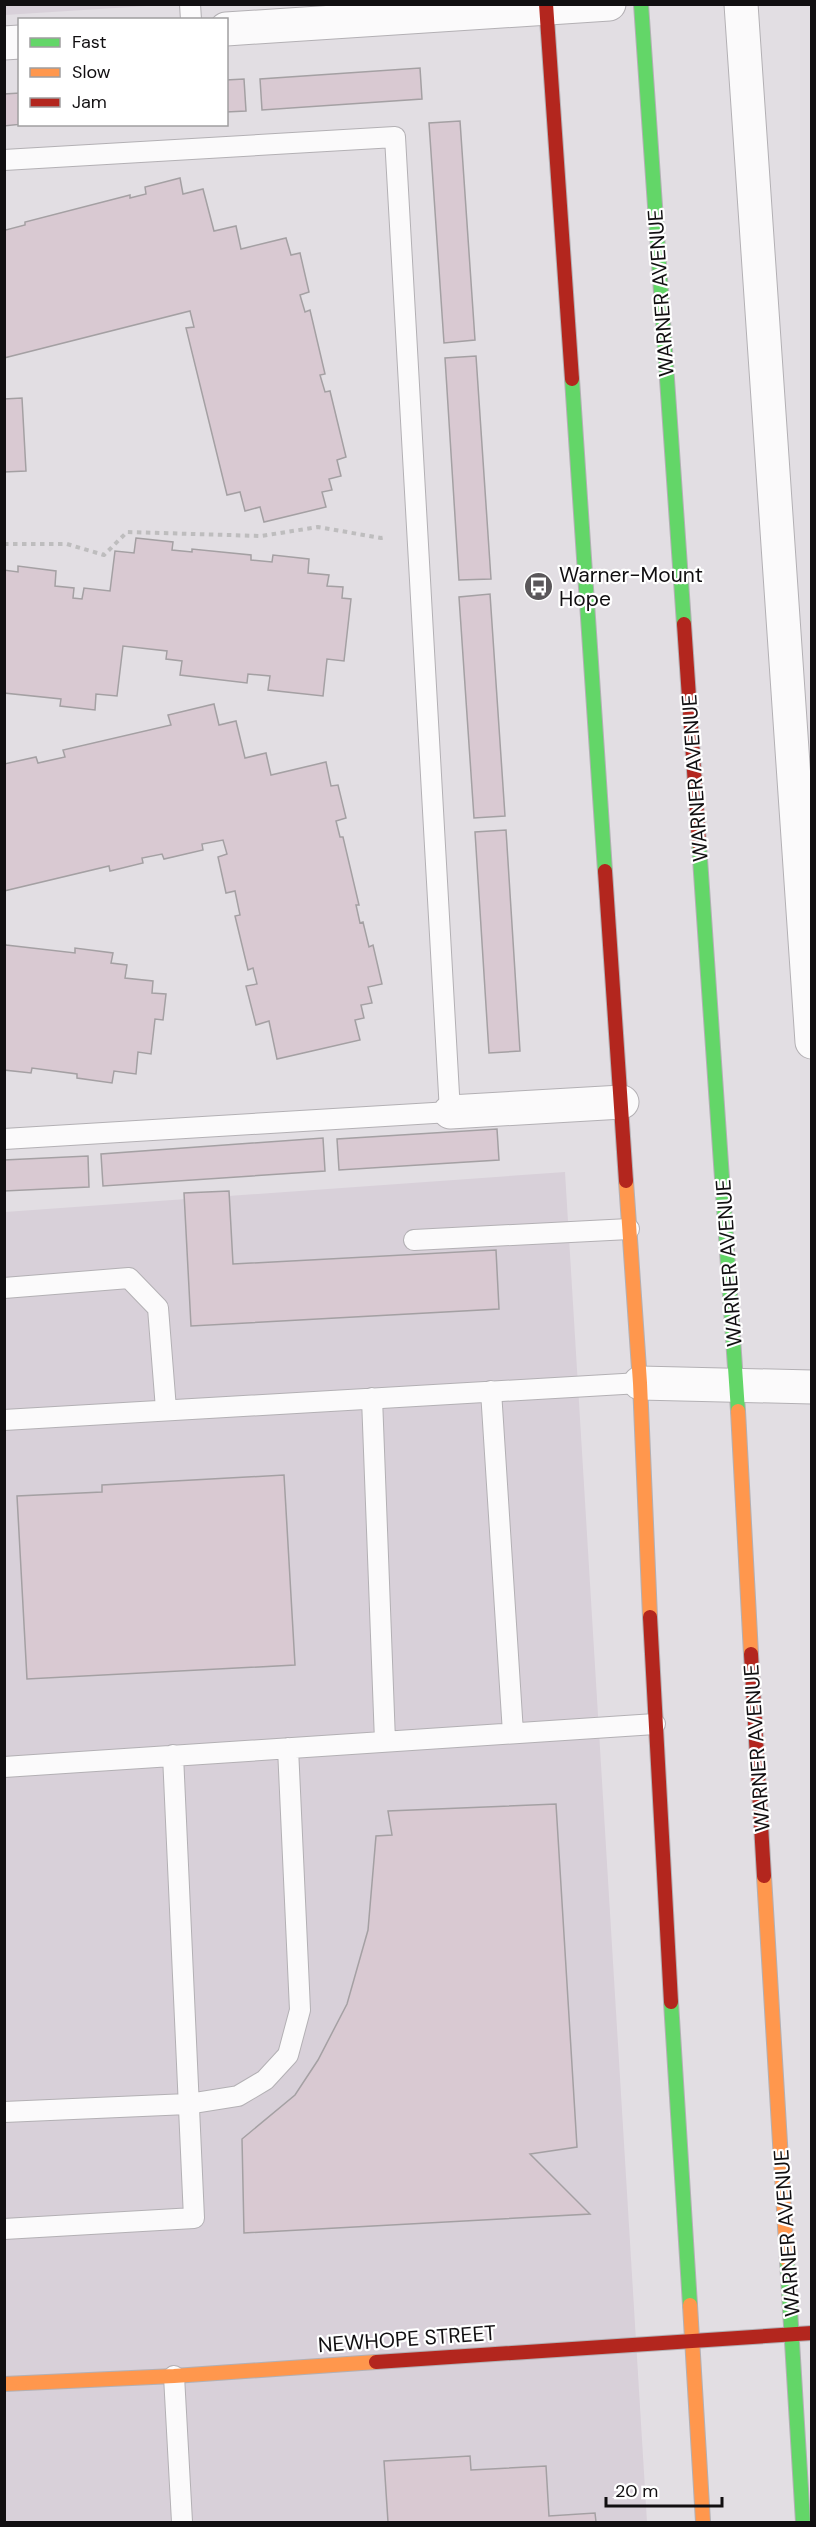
<svg xmlns="http://www.w3.org/2000/svg" width="816" height="2527" font-family="'DM Sans',sans-serif">
	<rect width="100%" height="100%" fill="#e2dee3"/>
	<!-- built -->
	<path fill="#d8d0d9" d="M5 4H162V5L5 15Z
		M565 1172 647 2522H5V1212Z"/>
	<!-- building -->
	<path fill="#d9c9d2" stroke="#a4a0a3" stroke-width="1.5" d="M420 68 422 99 262 110 260 79Z
		M244 79 246 111 226 112V80Z
		M20 93V124H22L4 126V94Z
		M460 121 475 340 444 343 429 123Z
		M180 178 183 194 203 189 214 231 236 226 241 249 286 238 291 255 300 253 309 292 300 295 305 312 310 310 325 374 320 375 325 392 330 391 346 457 337 460 341 476 329 479 332 490 322 492 326 507 264 522 260 507 245 511 240 492 227 495 186 328 194 327 190 311 4 358V227L6 230 25 225V222L130 195V198L146 194 145 187Z
		M476 356 491 579 459 580 445 358Z
		M22 398 26 471 4 472V399Z
		M136 538 173 542 172 550 192 552V549L251 555V560L272 562 273 555 309 559 308 573 329 575 327 586 343 587 342 598 351 599 344 661 327 659 323 696 268 690 270 676 248 674 247 683 180 675 182 661 166 659 167 651 123 646 117 696 96 694 95 710 60 706 61 699 4 693V570L18 572V566L56 571 55 586 74 588 73 598 82 599 84 588 110 591 115 551 134 553Z
		M490 594 505 816 474 818 459 597Z
		M214 704 219 725 236 721 245 758 266 753 271 775 326 762 331 786 338 785 346 818 336 821 340 837H343L359 905H356L360 923 363 922 369 947 373 945 382 984 368 987 372 1003 361 1005 364 1018 355 1020 360 1040 277 1059 269 1021 256 1025 246 986 257 984 253 968 248 970 235 916 240 915 235 891 226 893 218 857 227 854 223 840 202 844 203 850 164 859 162 854 142 858 143 863 110 871 109 866 4 891V764L36 757 38 763 65 757 63 750 171 725 168 715Z
		M506 830 520 1051 489 1053 475 832Z
		M4 942 6 945 75 953V948L113 953 111 963 127 965 125 978 153 981 152 993 166 994 163 1020 155 1019 151 1054 138 1052 136 1074 114 1071 112 1083 77 1078V1074L32 1068 31 1073 4 1070Z
		M497 1129 499 1160 339 1170 337 1139Z
		M323 1138 325 1171 103 1186 101 1154Z
		M88 1156 89 1187 4 1191V1160Z
		M229 1191 233 1264 496 1250 499 1309 191 1326 184 1193Z
		M284 1475 295 1665 27 1679 17 1496 102 1492V1485Z
		M556 1804 577 2147 530 2154 590 2214 244 2233 242 2139 295 2095 318 2060 347 2004 368 1930 376 1836 392 1835 388 1811Z
		M470 2456 471 2470 546 2466 549 2516 595 2513 596 2522H388L384 2461Z"/>
	<g fill="none" stroke-linecap="round" stroke-linejoin="round">
		<defs>
			<path id="lane" d="M190 4 191 20
				M4 160 395 137 450 1112 4 1139
				M414 1240 629 1229
				M4 1288 129 1278 158 1308 166 1409
				M491 1391 513 1733
				M372 1398 385 1741
				M4 1420 640 1383
				M4 1767 655 1724
				M4 2112 188 2104 238 2096 265 2080 288 2055 300 2010 288 1748
				M4 2229 194 2218 173 1755
				M174 2376 182 2522"/>
			<path id="street" d="M741 4 812 1042
				M226 29 609 4
				M4 43 20 42
				M450 1112 622 1102
				M640 1383 812 1387"/>
			<path id="fast" d="M641 4 684 624
				M572 379 605 871
				M699 844 738 1411
				M671 2002 690 2305
				M787 2260 803 2522"/>
			<path id="slow" d="M626 1181 640 1383 650 1617
				M738 1411 751 1654
				M764 1876 787 2260
				M690 2305 703 2522
				M4 2384 174 2376 376 2362"/>
			<path id="jam" d="M546 4 572 379
				M684 624 699 844
				M605 871 626 1181
				M650 1617 671 2002
				M751 1654 764 1876
				M376 2362 812 2333"/>
		</defs>
		<!-- lane casing -->
		<use href="#lane" stroke="#b3b0b4" stroke-width="22"/>
		<!-- street casing -->
		<use href="#street" stroke="#b3b0b4" stroke-width="35"/>
		<!-- fast casing -->
		<use href="#fast" stroke="#b3b0b4" stroke-width="16"/>
		<!-- slow casing -->
		<use href="#slow" stroke="#b3b0b4" stroke-width="16"/>
		<!-- jam casing -->
		<use href="#jam" stroke="#b3b0b4" stroke-width="16"/>
		<!-- path -->
		<path stroke="#bebdbe" stroke-width="4" stroke-dasharray="4.5 4.5" stroke-linecap="butt" d="M4 544H67L104 555 127 532 261 536 318 527 381 538 387 537"/>
		<!-- lane -->
		<use href="#lane" stroke="#fbfafb" stroke-width="20"/>
		<!-- street -->
		<use href="#street" stroke="#fbfafb" stroke-width="33"/>
		<!-- fast -->
		<use href="#fast" stroke="#63d668" stroke-width="14"/>
		<!-- slow -->
		<use href="#slow" stroke="#ff974d" stroke-width="14"/>
		<!-- jam -->
		<use href="#jam" stroke="#b3261e" stroke-width="14"/>
	</g>
	<!-- icons -->
	<defs>
		<symbol id="bus-disc" viewBox="-11 -11 22 22"><circle r="9.5" fill="#5a575a" stroke="#fff"/><path d="M-5-6H5V4H4V6H2V4H-2V6H-4V4H-5ZM-3.5-4V0h7V-4ZM-3.5 1.2v1.5H-2V1.2ZM2 1.2v1.5H3.5V1.2Z" fill="#fff"/></symbol>
	</defs>
	<g fill-rule="evenodd">
		<use href="#bus-disc" x="522" y="570" width="33" height="33"/>
	</g>
	<g text-anchor="middle" dominant-baseline="central" stroke-width="4.5" stroke-linejoin="round" paint-order="stroke">
		<!-- street labels -->
		<g font-size="21" fill="#110f11" stroke="#fff">
			<text transform="translate(661 293) rotate(-94)">WARNER AVENUE</text>
			<text transform="translate(695 778) rotate(-94)">WARNER AVENUE</text>
			<text transform="translate(729 1263) rotate(-94)">WARNER AVENUE</text>
			<text transform="translate(757 1748) rotate(-94)">WARNER AVENUE</text>
			<text transform="translate(787 2233) rotate(-94)">WARNER AVENUE</text>
			<text transform="translate(407 2339) rotate(-4)">NEWHOPE STREET</text>
		</g>
		<!-- poi labels -->
		<g font-size="21" fill="#110f11" stroke="#fff" text-anchor="start">
			<text x="559" y="575">Warner-Mount<tspan x="559" dy="24">Hope</tspan></text>
		</g>
	</g>
	<!-- border -->
	<rect width="816" height="2527" fill="none" stroke="#110f11" stroke-width="12"/>
	<!-- legend -->
	<rect x="18" y="18" width="210" height="108" fill="#ffffff" stroke="#a09fa0" stroke-width="1.5"/>
	<rect x="30" y="38" width="30" height="9" fill="#63d668" stroke="#a09fa0" stroke-width="1.5"/>
	<text x="72" y="48" font-size="18" fill="#110f11">Fast</text>
	<rect x="30" y="68" width="30" height="9" fill="#ff974d" stroke="#a09fa0" stroke-width="1.5"/>
	<text x="72" y="78" font-size="18" fill="#110f11">Slow</text>
	<rect x="30" y="98" width="30" height="9" fill="#b3261e" stroke="#a09fa0" stroke-width="1.5"/>
	<text x="72" y="108" font-size="18" fill="#110f11">Jam</text>
	<!-- scale -->
	<path d="M606 2497v9h116v-9" fill="none" stroke="#110f11" stroke-width="3"/>
	<text x="615" y="2497" font-size="18" fill="#110f11" stroke="#ffffff" stroke-width="4.5" paint-order="stroke">20 m</text>
</svg>
